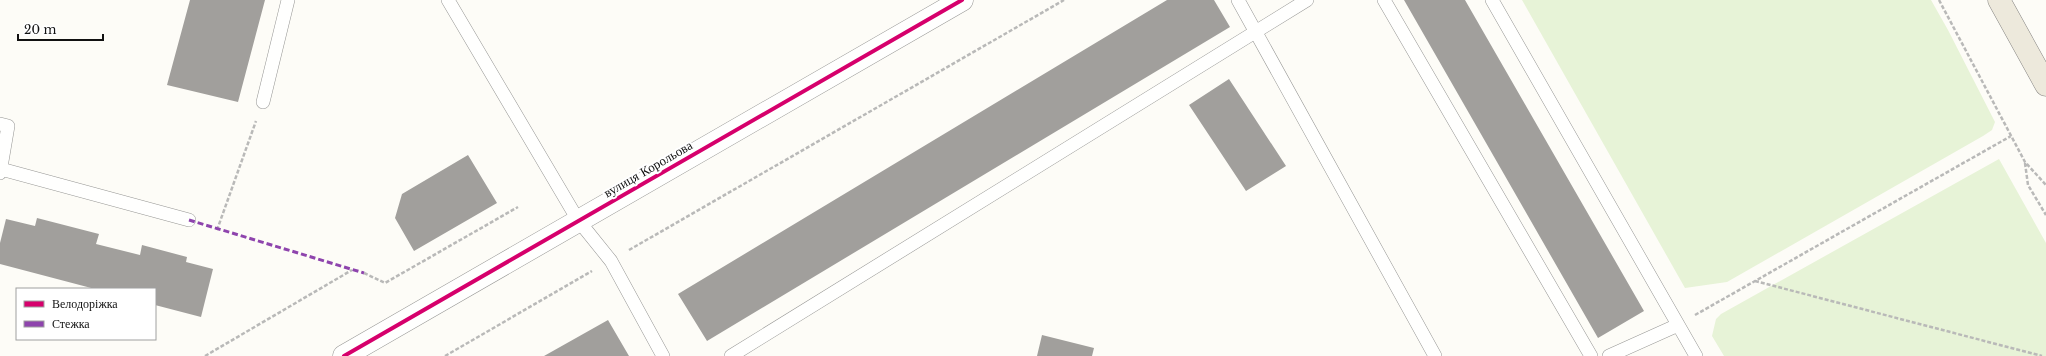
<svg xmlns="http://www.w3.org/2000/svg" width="2046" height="356" font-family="'Libre Baskerville',serif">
	<rect width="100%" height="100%" fill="#fdfcf7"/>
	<!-- green -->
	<path fill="#e7f3d7" d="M1522 0H1931L1948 30 1995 122 1992 130 1983 136 1727 282 1685 288Z
		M1999 159 2046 243V356H1724L1712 336 1716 319 1721 314Z"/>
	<!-- building -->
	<path fill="#a19f9c" d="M190 0H265L238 102 167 85Z
		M1167 0H1214L1230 27 707 341 678 294Z
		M1404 0H1465L1644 311 1598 338Z
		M1229 79 1286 166 1246 191 1189 105Z
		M468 155 497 203 414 251 395 218 402 194Z
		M37 218 99 234 96 244 140 255 142 245 187 257 186 262 213 269 201 317 155 305V289H95L0 264V243L6 219 35 226Z
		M608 320 629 356H544Z
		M1042 335 1094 348 1092 356H1037Z"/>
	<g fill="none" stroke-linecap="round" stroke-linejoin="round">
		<defs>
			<path id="service" d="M448 0 578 220 611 261 663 356
				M1238 0 1435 356
				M1384 0 1591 356
				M1492 0 1696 356
				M263 102 288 0
				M0 124 8 126 0 173
				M1 169 189 220
				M731 356 1307 0
				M1609 356 1678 325"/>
			<path id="tertiary" d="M344 356 962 0"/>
			<path id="primary" d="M1999 0 2046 85"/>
		</defs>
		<!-- service casing -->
		<use href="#service" stroke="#979795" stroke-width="14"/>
		<!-- tertiary casing -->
		<use href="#tertiary" stroke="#979795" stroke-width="23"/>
		<!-- primary casing -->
		<use href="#primary" stroke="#858482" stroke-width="23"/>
		<!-- path -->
		<path stroke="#b9b9b8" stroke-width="2.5" stroke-dasharray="4 2" stroke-linecap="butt" d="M1939 0 2025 162 2046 185
			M2025 163 2028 185 2046 215
			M217 230 256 121
			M629 250 1064 0
			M364 273 385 283 518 207
			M1755 281 2042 356
			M1695 315 2011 136
			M205 356 352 270
			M445 356 592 271"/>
		<!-- service -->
		<use href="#service" stroke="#fffffe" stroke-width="13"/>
		<!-- tertiary -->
		<use href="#tertiary" stroke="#fffffe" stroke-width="22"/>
		<!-- primary -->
		<use href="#primary" stroke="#ede9dc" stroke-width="22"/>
		<!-- quiet -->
		<path stroke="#8e44ad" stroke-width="3" stroke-dasharray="6 3" stroke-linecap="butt" d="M189 220 364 273"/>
		<defs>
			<path id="cycleway" d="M344 356 962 0"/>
		</defs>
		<!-- cycleway casing -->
		<use href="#cycleway" stroke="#fff" stroke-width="6"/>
		<!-- cycleway -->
		<use href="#cycleway" stroke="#d6006c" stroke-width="4"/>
	</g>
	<g text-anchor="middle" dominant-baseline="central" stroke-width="4" stroke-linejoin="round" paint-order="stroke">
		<!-- street labels -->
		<g font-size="13" fill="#111" stroke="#fff">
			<text transform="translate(648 169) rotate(-30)">вулиця Корольова</text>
		</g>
	</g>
	<!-- legend -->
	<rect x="16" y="288" width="140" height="52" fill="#ffffff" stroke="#a0a0a0"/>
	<rect x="24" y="301" width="20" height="6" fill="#d6006c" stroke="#a0a0a0"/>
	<text x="52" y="308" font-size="12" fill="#111111">Велодоріжка</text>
	<rect x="24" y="321" width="20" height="6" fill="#8e44ad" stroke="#a0a0a0"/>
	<text x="52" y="328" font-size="12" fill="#111111">Стежка</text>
	<!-- scale -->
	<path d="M18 34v6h85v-6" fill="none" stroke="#111111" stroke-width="2"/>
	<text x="24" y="34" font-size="12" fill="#111111" stroke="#ffffff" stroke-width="3" paint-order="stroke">20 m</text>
</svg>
